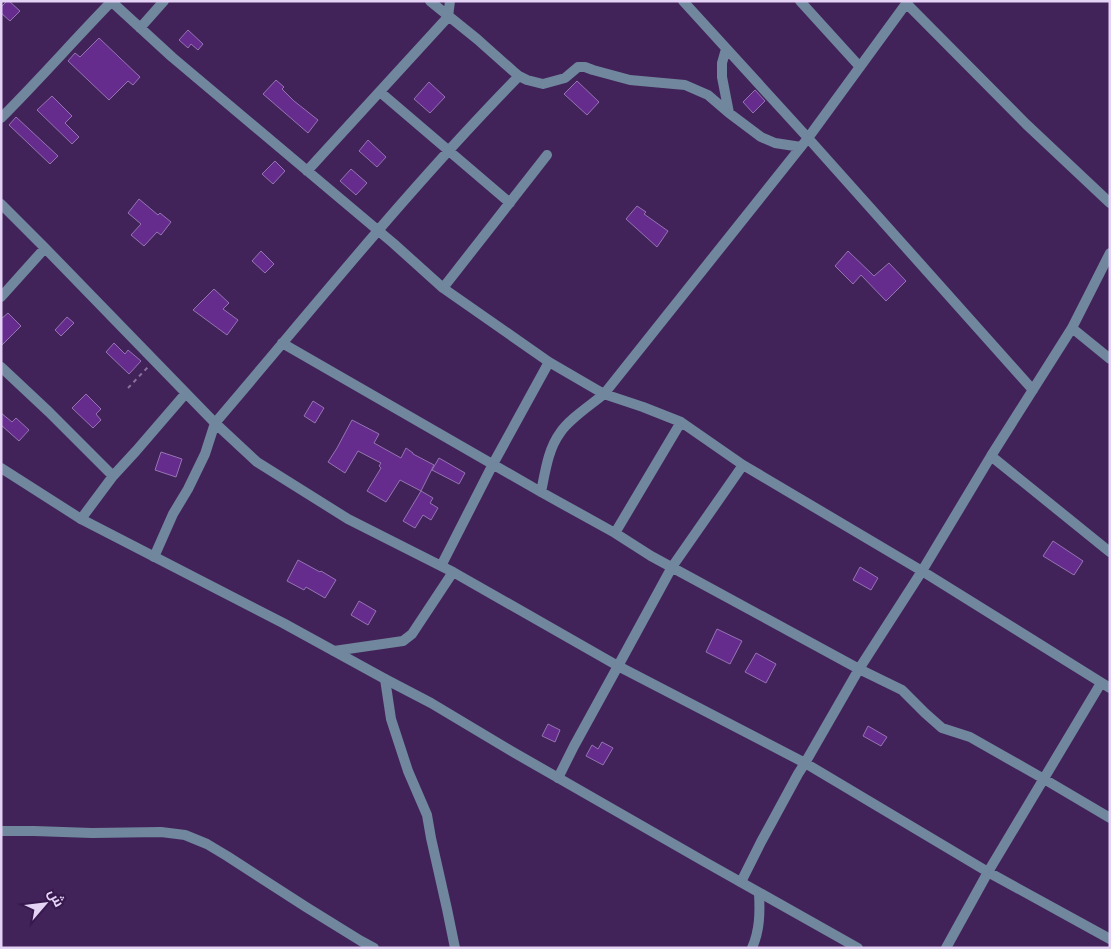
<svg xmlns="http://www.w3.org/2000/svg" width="1111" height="949" font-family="Figtree,Cairo,sans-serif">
	<rect width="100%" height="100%" fill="#422359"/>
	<!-- building -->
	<path fill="#652c8e" stroke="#9474b1" d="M7 1H9L20 11 10 21 1 13V7Z
		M188 30 203 44 198 50 191 44 188 48 179 40Z
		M99 38 140 77 133 85 128 81 109 100 68 61 75 53 80 57Z
		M276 80 284 87 282 89 294 101 318 120 308 133 263 94Z
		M577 81 599 102 587 115 564 94Z
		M429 82 445 97 430 113 414 99Z
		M755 90 765 101 753 113 743 102Z
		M52 96 72 116 65 123 79 137 72 144 37 110Z
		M16 117 58 156 50 164 9 125Z
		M368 140 386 157 377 167 359 151Z
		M275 161 285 171 273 184 262 174Z
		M351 169 367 183 356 195 340 181Z
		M139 199 158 215 160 213 171 222 161 235 157 232 144 246 131 235 141 224 128 213Z
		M637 206 646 212 644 214 668 231 657 247 626 219Z
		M261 251 274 264 265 273 252 261Z
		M848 251 874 276 889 263 906 281 886 301 861 275 853 284 835 266Z
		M214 289 229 303 223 309 238 320 227 335 193 310Z
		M8 313 21 326 1 346V319Z
		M67 317 74 323 61 336 55 330Z
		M114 343 125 354 128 350 141 361 129 374 106 352Z
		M86 394 101 409 96 414 101 420 93 428 72 408Z
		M313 401 324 408 315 423 304 416Z
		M1 413 12 422 16 418 29 430 19 441 1 425Z
		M352 420 379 434 374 443 401 458 406 448 413 453V454L434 465 421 491 400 480 386 502 367 491 381 468 379 466 381 463 358 451 345 473 328 462 337 448Z
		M161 452 182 459 176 477 155 470Z
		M439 458 465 473 459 484 432 470Z
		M421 491 433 498 430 503 438 508 431 520 423 515 415 528 403 521Z
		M1053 541 1083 561 1074 575 1043 556Z
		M298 560 320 572 321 571 336 580 325 598 306 587 304 590 287 581Z
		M860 567 878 578 871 590 853 580Z
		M359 601 376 611 368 625 351 615Z
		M717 629 742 641 730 664 706 652Z
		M756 653 776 664 766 683 745 672Z
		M548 724 560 730 555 742 542 736Z
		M868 726 887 737 881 746 863 736Z
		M602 742 613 748 603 765 586 756 592 745 598 749Z"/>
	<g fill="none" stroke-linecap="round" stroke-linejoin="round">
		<!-- path -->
		<path stroke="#88709d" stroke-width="2" stroke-dasharray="4 4" stroke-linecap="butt" d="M128 388 148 367"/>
		<!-- minor -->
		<path stroke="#70879e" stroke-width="10" d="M111 1 172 57 393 243 443 288 549 362 604 394 808 138 908 1
			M430 1 477 39 513 71 519 76 527 80 543 84 565 78 578 67H585L593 70 630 80 685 85 708 95 729 113 761 137 775 143 801 147
			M683 1 808 138 1033 390
			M800 1 860 67
			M906 3 1026 124 1110 203
			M140 28 164 1
			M726 49 722 63V77L729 113
			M380 92 510 203
			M1 118C39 80 74 40 111 2
			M307 171 448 17 450 1
			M1 204 45 248 215 423C315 306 411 186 519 76
			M443 288 547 155
			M1 297 45 248
			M1072 328 1110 359
			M282 343 541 492 615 533 651 556 859 669 902 690 925 713 942 728 970 737 1044 779 1110 818
			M1 367 49 412 113 476
			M991 456 1110 552
			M541 492C545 473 548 449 560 433 569 419 591 405 604 394L643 407 681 422 743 465 922 571 1110 688
			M81 519 113 476 136 451 186 393
			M615 533 681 422
			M154 557 173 514 188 489 205 454 215 423 257 462 348 519 453 572 618 666 672 567 743 465
			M441 566 493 464 549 362
			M334 651 403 641 412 634 453 572
			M385 679 391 719 408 771 427 815 431 838 447 909 455 948
			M558 778 574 746 618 666 805 763 988 872 1110 939
			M1 831H34L92 833 161 832 185 835 207 844 227 856 306 907 361 941 374 948
			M741 882 761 842 798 774 805 763 859 669 922 571 991 456 1072 328 1110 253
			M752 948C760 930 760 912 759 893
			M946 948 988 872 1101 683"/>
		<!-- tertiary -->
		<path stroke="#70879e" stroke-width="10" d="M1 468 81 519 283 623 385 679 431 703 513 752 705 862 858 948"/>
	</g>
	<!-- border -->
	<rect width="1111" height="949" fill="none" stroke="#e4d3f5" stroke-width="5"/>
	<!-- north arrow -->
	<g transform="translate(45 904) rotate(62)" stroke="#37194e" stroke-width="4" paint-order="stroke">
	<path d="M0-4L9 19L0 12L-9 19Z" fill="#e4d3f5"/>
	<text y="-8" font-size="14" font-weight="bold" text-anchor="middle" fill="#e4d3f5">ش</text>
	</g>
</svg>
